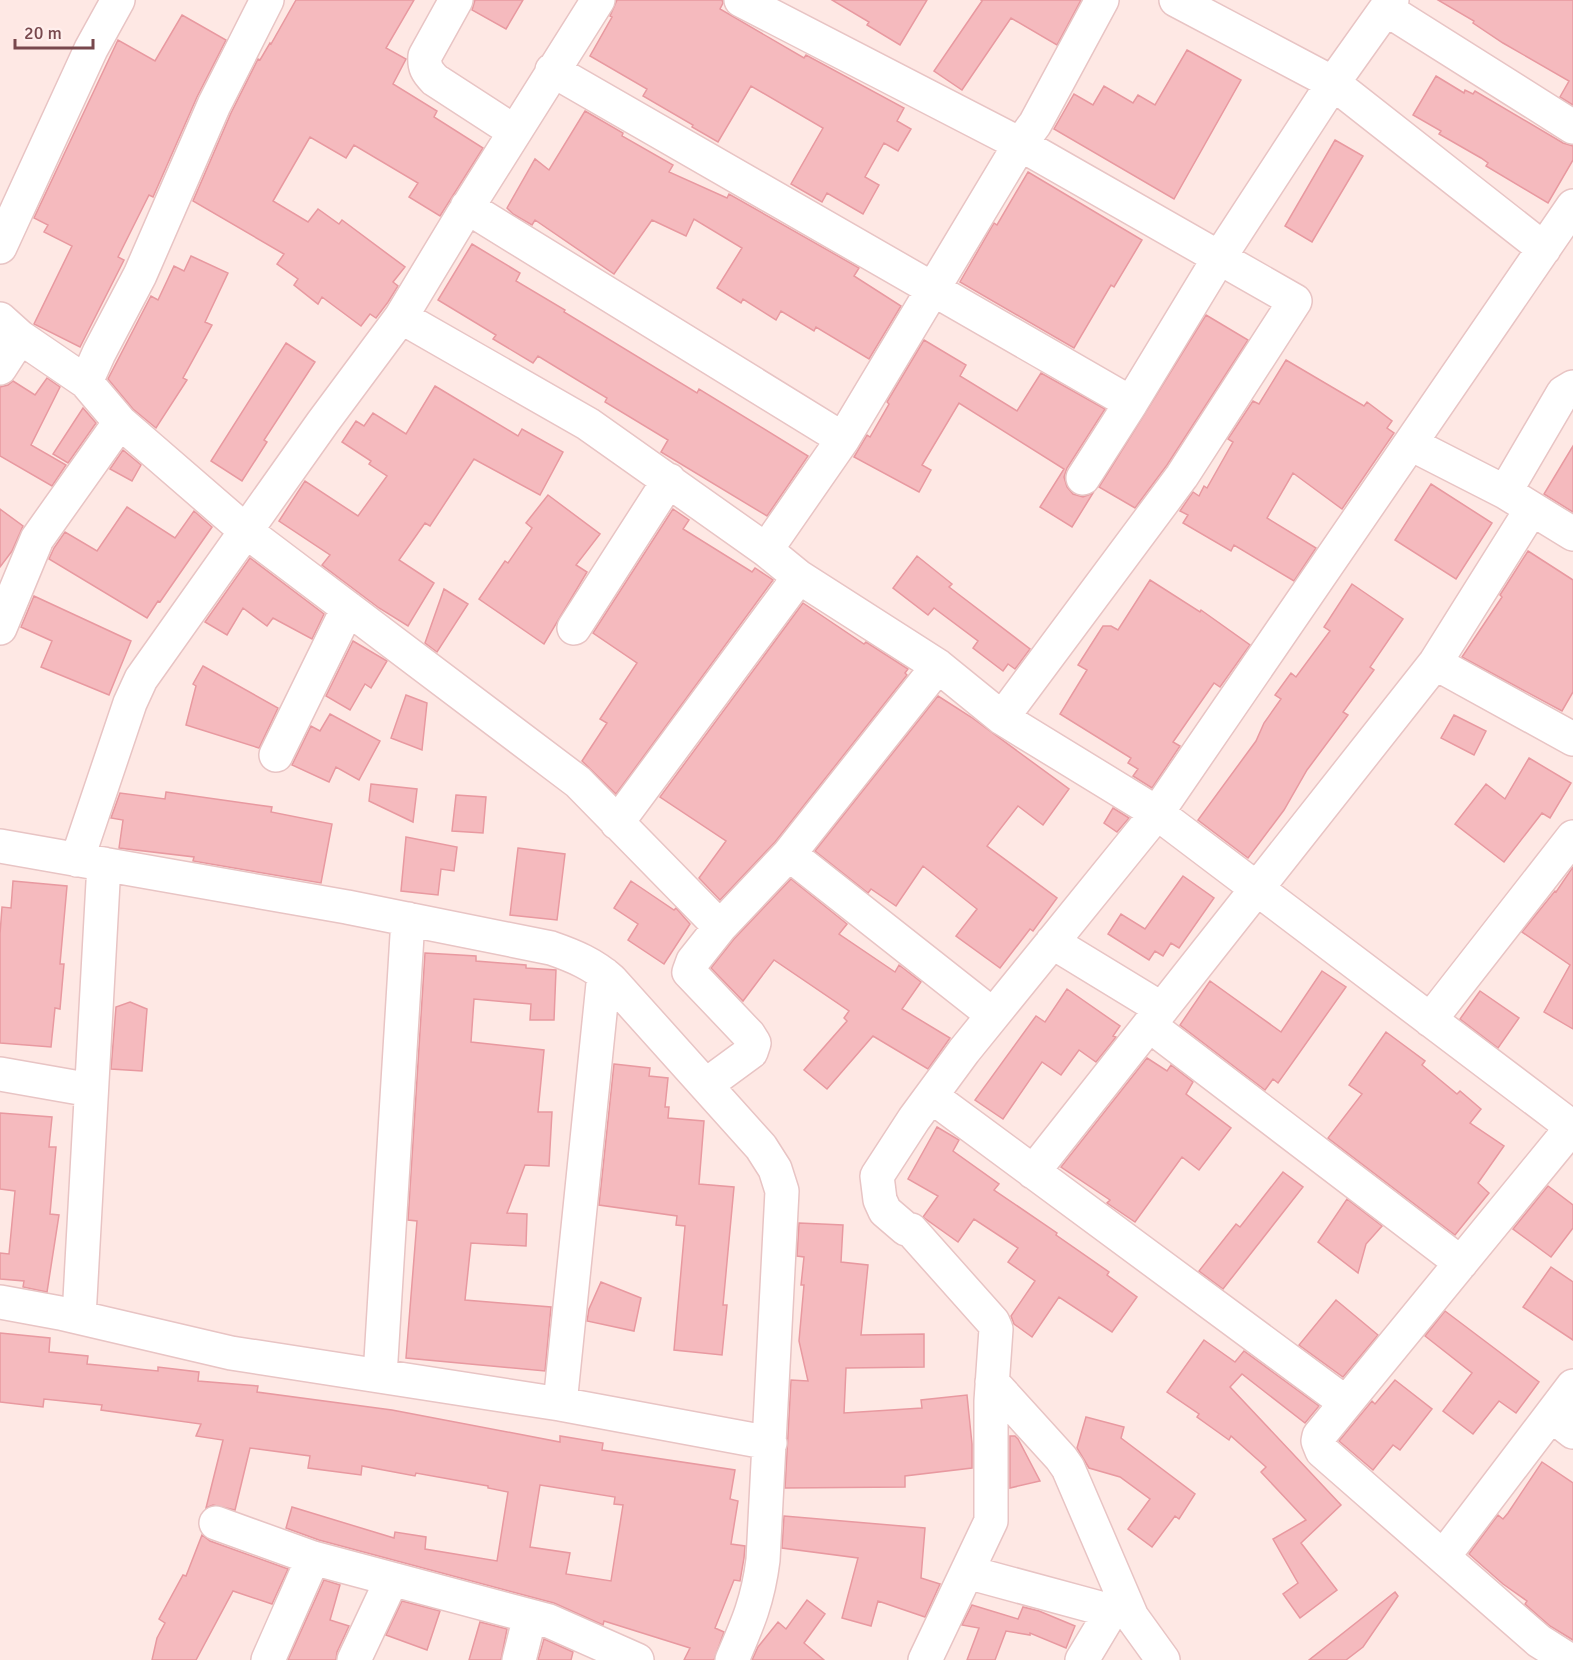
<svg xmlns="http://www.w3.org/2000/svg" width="1573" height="1660" font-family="Signika,sans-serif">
	<rect width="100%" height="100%" fill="#fee8e4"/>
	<!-- building -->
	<path fill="#f5babe" stroke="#e899a0" stroke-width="1.5" fill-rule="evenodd" d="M296 0H414L386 48 406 59 393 84 437 111 434 117 483 148 440 216 409 197 418 183 354 145 346 158 310 137 273 201 308 222 318 209 339 224 342 220 405 267 393 282 398 286 388 302 376 318 370 314 361 326 322 297 318 304 294 285 298 279 277 264 284 254 193 201 231 113 258 59 260 60 270 43 271 44Z
		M475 0H523L506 29 472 10Z
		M617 0H722L723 3 720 9 804 58 806 55 904 108 897 121 911 129 898 151 884 143 865 177 879 185 863 214 827 193 822 202 791 184 823 128 751 86 718 142 692 127 693 125 643 96 647 89 590 56 612 17 610 16Z
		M832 0H927L900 45 867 25 869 22Z
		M981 0H1081L1057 45 1011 18 962 90 934 71 982 1Z
		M1438 0H1573V105L1560 97 1569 81 1503 43 1473 23 1474 21Z
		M182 15 226 40 197 97 153 197 149 195 118 257 124 260 80 347 34 324 72 246 44 232 48 225 34 218 118 40 155 61Z
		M1187 50 1241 80 1174 199 1054 129 1074 94 1093 105 1104 86 1133 103 1138 95 1155 105Z
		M1436 76 1464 93 1465 90 1473 94 1475 91 1563 143 1573 146V160L1548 203 1486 166 1488 163 1481 158 1439 134 1441 131 1413 115Z
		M585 111 623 133 622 136 673 165 669 172 727 198 729 194 859 268 854 276 901 306 869 359 816 327 814 331 781 311 776 320 743 299 741 303 717 288 742 248 694 219 686 236 652 220 614 274 535 220 532 225 513 214 507 208 535 159 549 170Z
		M1335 140 1363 156 1312 242 1285 226Z
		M1028 172 1142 240 1114 287 1111 285 1074 348 960 282 994 223 997 225Z
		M472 244 520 273 516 281 565 310 564 312 697 393 699 389 808 456 767 516 661 452 668 440 605 402 607 398 538 356 533 363 493 339 496 335 438 300Z
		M191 256 228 273 205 322 212 325 183 378 187 380 156 428 133 409 108 379 151 296 158 300 174 266 184 271Z
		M1206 315 1248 340 1167 465 1135 508 1099 487Z
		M924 340 966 365 960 376 1017 411 1041 373 1105 409 1067 468 1064 477 1067 487 1073 494 1083 497 1093 493 1072 527 1040 507 1064 469 959 403 922 465 931 470 919 492 854 457 867 435 870 437 889 404 887 402Z
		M286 343 315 362 264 440 267 442 242 481 211 461Z
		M1286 360 1364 406 1367 402 1392 421 1387 428 1394 433 1342 509 1293 473 1267 518 1316 548 1294 581 1234 545 1231 551 1183 523 1188 515 1180 511 1193 492 1199 496 1204 486 1207 488 1233 442 1228 439 1253 401 1259 404Z
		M47 378 60 387 31 445 66 465 52 486 0 456V387L8 385 13 381 35 395Z
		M435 386 518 436 522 429 563 452 540 495 474 459 430 526 425 523 399 560 434 583 408 626 379 608 322 565 330 555 279 521 305 481 358 516 387 476 369 464 371 461 342 442 356 421 364 426 373 413 406 434Z
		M83 408 96 423 68 463 53 454Z
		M1573 446V512L1544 494Z
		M123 450 141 465 132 481 110 469Z
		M1431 484 1492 523 1456 579 1395 540Z
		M548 495 600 534 576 565 587 572 544 644 479 599 505 561 508 563 532 528 526 523Z
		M127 507 175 538 194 511 212 527 160 602 158 601 147 618 49 559 54 548 65 532 97 551Z
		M0 509 23 526 12 551 0 567Z
		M673 509 689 520 683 529 752 572 755 568 773 580 616 794 582 761 607 723 600 719 637 663 593 633Z
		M1528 551 1573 580V692L1562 711 1462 657 1502 597 1500 595Z
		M917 556 952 584 949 587 1030 649 1015 669 1008 664 1003 671 973 648 978 641 934 608 928 615 893 588Z
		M250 558 324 614 312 639 273 618 267 626 243 608 227 635 205 622Z
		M1150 580 1200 612 1201 610 1250 645 1220 687 1214 683 1173 742 1180 746 1152 788 1133 776 1138 769 1128 763 1131 758 1060 714 1087 670 1078 665 1103 626H1111L1118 630Z
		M1352 584 1403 619 1370 667 1374 670 1343 712 1348 715 1307 770 1284 810 1248 858 1198 820 1256 741 1264 723 1281 699 1275 695 1291 673 1296 677 1330 631 1324 627Z
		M444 589 468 604 437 652 425 643Z
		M34 596 131 641 109 695 41 667 52 641 21 627Z
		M803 603 864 644 866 642 908 669 905 673 907 675 775 842 720 900 699 878 726 841 660 797Z
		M353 641 387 661 371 688 365 684 350 710 326 696Z
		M203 666 278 708 259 748 186 725 196 686 193 684Z
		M406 695 427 703 422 750 391 738Z
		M938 696 971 717 1069 789 1043 825 1018 806 987 846 1057 898 1033 931 1030 929 1000 968 956 936 977 909 923 866 896 906 871 889 868 893 815 851Z
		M330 714 380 741 359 780 336 767 329 782 292 765 311 726 320 731Z
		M1454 715 1486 731 1474 755 1441 738Z
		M1529 758 1571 783 1550 818 1542 813 1504 862 1455 824 1486 784 1505 799Z
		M371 784 417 789 413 822 369 801Z
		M166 792 272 807 271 812 332 824 321 883 193 861 194 857 119 848 123 820 111 818 120 793 165 799Z
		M456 795 486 797 483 833 452 831Z
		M1113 808 1129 818 1117 832 1104 823Z
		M406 837 457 847 454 871 441 869 438 895 401 891Z
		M518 848 565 854 557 920 510 915Z
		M1573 867V1029L1544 1012 1570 965 1522 932 1555 891 1556 892Z
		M1183 876 1214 898 1179 948 1171 943 1163 956 1155 951 1149 960 1108 934 1121 914 1145 929Z
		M791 879 847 924 839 934 895 972 899 965 921 982 902 1009 950 1038 928 1069 873 1036 827 1089 804 1070 847 1021 844 1018 849 1011 774 960 743 1001 711 968 734 939Z
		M13 881 67 886 60 964H64L60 1009 55 1008 51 1047 0 1043V934L2 907 11 908Z
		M631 881 674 910 676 908 690 924 664 964 628 940 638 924 614 908Z
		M425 953 476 956V961L526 965V968L556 970 554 1020H530L531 1004 474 999 471 1042 544 1050 538 1112H552L549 1166 525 1165 507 1213 527 1214 526 1246 471 1243 465 1300 551 1307 545 1371 406 1358 417 1221 408 1220Z
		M1322 971 1346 987 1278 1083 1273 1079 1265 1090 1180 1025 1210 981 1281 1032Z
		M1067 989 1120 1026 1113 1036 1116 1037 1096 1062 1079 1050 1061 1075 1042 1062 1003 1119 975 1100 1036 1016 1045 1022Z
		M1480 991 1519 1018 1498 1048 1460 1019Z
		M130 1002 147 1009 142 1071 111 1069 116 1007Z
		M1386 1032 1425 1061 1422 1065 1457 1094 1460 1091 1481 1109 1470 1123 1504 1146 1478 1183 1489 1193 1455 1235 1328 1138 1362 1094 1349 1085Z
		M1147 1058 1167 1071 1171 1065 1193 1082 1186 1094 1231 1128 1199 1170 1182 1157 1135 1222 1107 1203 1110 1200 1061 1167Z
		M614 1064 650 1068 649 1076 668 1078 665 1107H669L668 1118 704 1121 699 1184 734 1187 723 1305H727L722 1355 674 1350 685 1226 676 1225 677 1216 599 1205Z
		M0 1113 52 1117 49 1147H56L50 1214 59 1215 47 1292 23 1287 24 1281 0 1279V1253L9 1254 15 1191 0 1189Z
		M937 1127 959 1140 953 1151 999 1184 994 1190 1057 1233 1056 1235 1109 1272 1107 1275 1137 1297 1112 1332 1059 1297 1032 1337 1014 1324 1011 1316 1035 1281 1008 1262 1018 1248 974 1219 958 1242 923 1217 938 1196 908 1179Z
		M1283 1172 1303 1187 1223 1289 1199 1271 1236 1224 1240 1227Z
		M1548 1186 1573 1205V1228L1551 1257 1513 1229Z
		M1347 1199 1382 1226 1366 1244 1358 1273 1318 1242Z
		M799 1223 843 1225 841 1262 868 1265 861 1335 924 1334V1367L846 1368 844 1413 922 1408 921 1400 967 1395 972 1444V1468L905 1476V1487L785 1488 791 1380 808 1381 799 1341 804 1285H801L804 1257 797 1256Z
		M1551 1267 1573 1282V1340L1523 1307Z
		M601 1282 641 1298 634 1331 587 1321 589 1309Z
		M1336 1300 1378 1335 1343 1377 1299 1345Z
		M1445 1311 1539 1382 1516 1413 1499 1401 1473 1434 1443 1411 1472 1373 1425 1336Z
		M0 1333 50 1338 49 1352 88 1356 87 1364 158 1371V1367L199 1372 198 1381 258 1386 257 1392 392 1410 560 1442V1436L603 1443 602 1450 735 1470 730 1499 738 1501 731 1544 745 1546 744 1558 740 1581 734 1580 715 1628 724 1632 714 1660H684L690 1648 604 1621 603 1625 554 1603 319 1540 286 1528 292 1507 394 1538 395 1532 426 1537 425 1549 497 1561 508 1492 488 1488V1486L416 1473 415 1476 362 1466 361 1475 308 1468 310 1456 250 1448 235 1510 213 1505 206 1508 223 1440 196 1436 201 1424 101 1410 102 1405 44 1399 43 1407 0 1402ZM540 1485 615 1497 614 1504 623 1505 611 1581 566 1574 570 1553 530 1547Z
		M1204 1340 1235 1362 1244 1351 1319 1406 1305 1423 1242 1374 1230 1387 1341 1505 1301 1543 1337 1590 1300 1618 1283 1594 1298 1583 1273 1539 1306 1520 1261 1472 1266 1467 1231 1436 1229 1440 1197 1417 1199 1414 1167 1392Z
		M1395 1380 1432 1409 1400 1450 1393 1445 1373 1470 1339 1441 1372 1401 1375 1404Z
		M1086 1417 1124 1427 1121 1438 1195 1494 1179 1519 1175 1516 1152 1547 1128 1529 1150 1499 1120 1477 1089 1468 1077 1448Z
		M1010 1436H1015L1018 1439 1040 1481 1010 1488Z
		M1542 1462 1573 1483V1640L1550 1626 1525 1604 1527 1601 1503 1584 1469 1554 1498 1515 1503 1519 1508 1513Z
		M784 1516 925 1528 921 1578 940 1584 925 1617 878 1601 871 1626 842 1618 858 1558 782 1548Z
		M202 1535 210 1541 288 1569 272 1604 233 1591 196 1660H152L157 1638 165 1623 159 1619 183 1575 186 1576Z
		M324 1580 340 1585 330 1620 349 1626 337 1652 336 1660H288Z
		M1395 1592 1398 1596 1363 1647 1346 1660H1309Z
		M807 1600 825 1614 804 1643 824 1660H752L758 1647 778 1622 786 1629Z
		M402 1601 440 1611 427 1650 386 1635Z
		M972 1605 1018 1619 1023 1607 1039 1611 1075 1626 1066 1648 1030 1633V1635L1006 1631 995 1660H967L979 1628 962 1625Z
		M480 1622 507 1629 501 1660H469Z
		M544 1639 573 1652 571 1660H538Z"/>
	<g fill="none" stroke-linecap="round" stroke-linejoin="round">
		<defs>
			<path id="minor" d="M456 0 425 56C424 67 427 72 435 80L515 132
				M598 0 462 216 401 317 588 424 766 550 799 577 938 666 1002 718 1157 813 1572 1127
				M741 0 1020 144 1295 301 1182 476 1002 718
				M1176 0 1333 83 1544 249
				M1386 9 1573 127
				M552 70 1131 403
				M467 207 843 439
				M0 247 91 49 118 0
				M0 319 20 337 86 382 120 422 247 532 578 782 720 927 789 854 938 666
				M0 368 20 337
				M86 382 99 353 140 275 214 105 267 0
				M1411 444 1505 492 1573 534
				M1083 478 1131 403 1219 258 1333 83 1392 0
				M1505 492 1563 393 1573 387
				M766 550 843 439 1020 144 1035 124 1102 0
				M0 628 37 539 120 422
				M574 628 669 480
				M1435 663 1573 739
				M276 755 348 608
				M617 823 799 577
				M0 846 347 907 551 948C574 956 593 964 611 980L761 1147 775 1169 782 1191 763 1560C758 1600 748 1623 732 1660
				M789 854 993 1015
				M77 860 130 703 141 679 323 422 401 317
				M1052 942 1162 1009
				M1430 1020 1573 837
				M1149 1025 1461 1263
				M0 1074 91 1090
				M706 1085 751 1052 754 1043 749 1035 689 972 693 961 720 927
				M931 1096 1346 1403
				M1033 1172 1435 663 1531 510
				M0 1302 60 1313 231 1353 560 1404 770 1443
				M79 1317 104 864
				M380 1376 408 919
				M992 1382 1061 1458 1068 1468 1132 1617 1163 1660
				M560 1404 604 974
				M1551 1415 1573 1432
				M216 1523 313 1558 549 1621 637 1660
				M1443 1557 1573 1386
				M967 1572 1111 1611
				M268 1660 313 1558
				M354 1660 392 1579
				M519 1660 530 1616
				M925 1660 991 1521V1401L996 1329 993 1322 911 1230 906 1229 885 1211 880 1200 877 1176 914 1119 964 1051 1157 813 1573 206
				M1082 1660 1121 1595
				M1569 1660 1539 1641 1322 1451 1318 1441 1319 1436 1573 1126"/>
		</defs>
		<!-- minor casing -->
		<use href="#minor" stroke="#e8c4c4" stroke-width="36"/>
		<!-- minor -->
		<use href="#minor" stroke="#fff" stroke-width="33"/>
	</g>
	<!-- scale -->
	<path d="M15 39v9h78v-9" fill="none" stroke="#78484d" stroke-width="3"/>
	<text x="24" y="39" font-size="18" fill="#78484d" stroke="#ffeeec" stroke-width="4.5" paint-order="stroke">20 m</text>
</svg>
